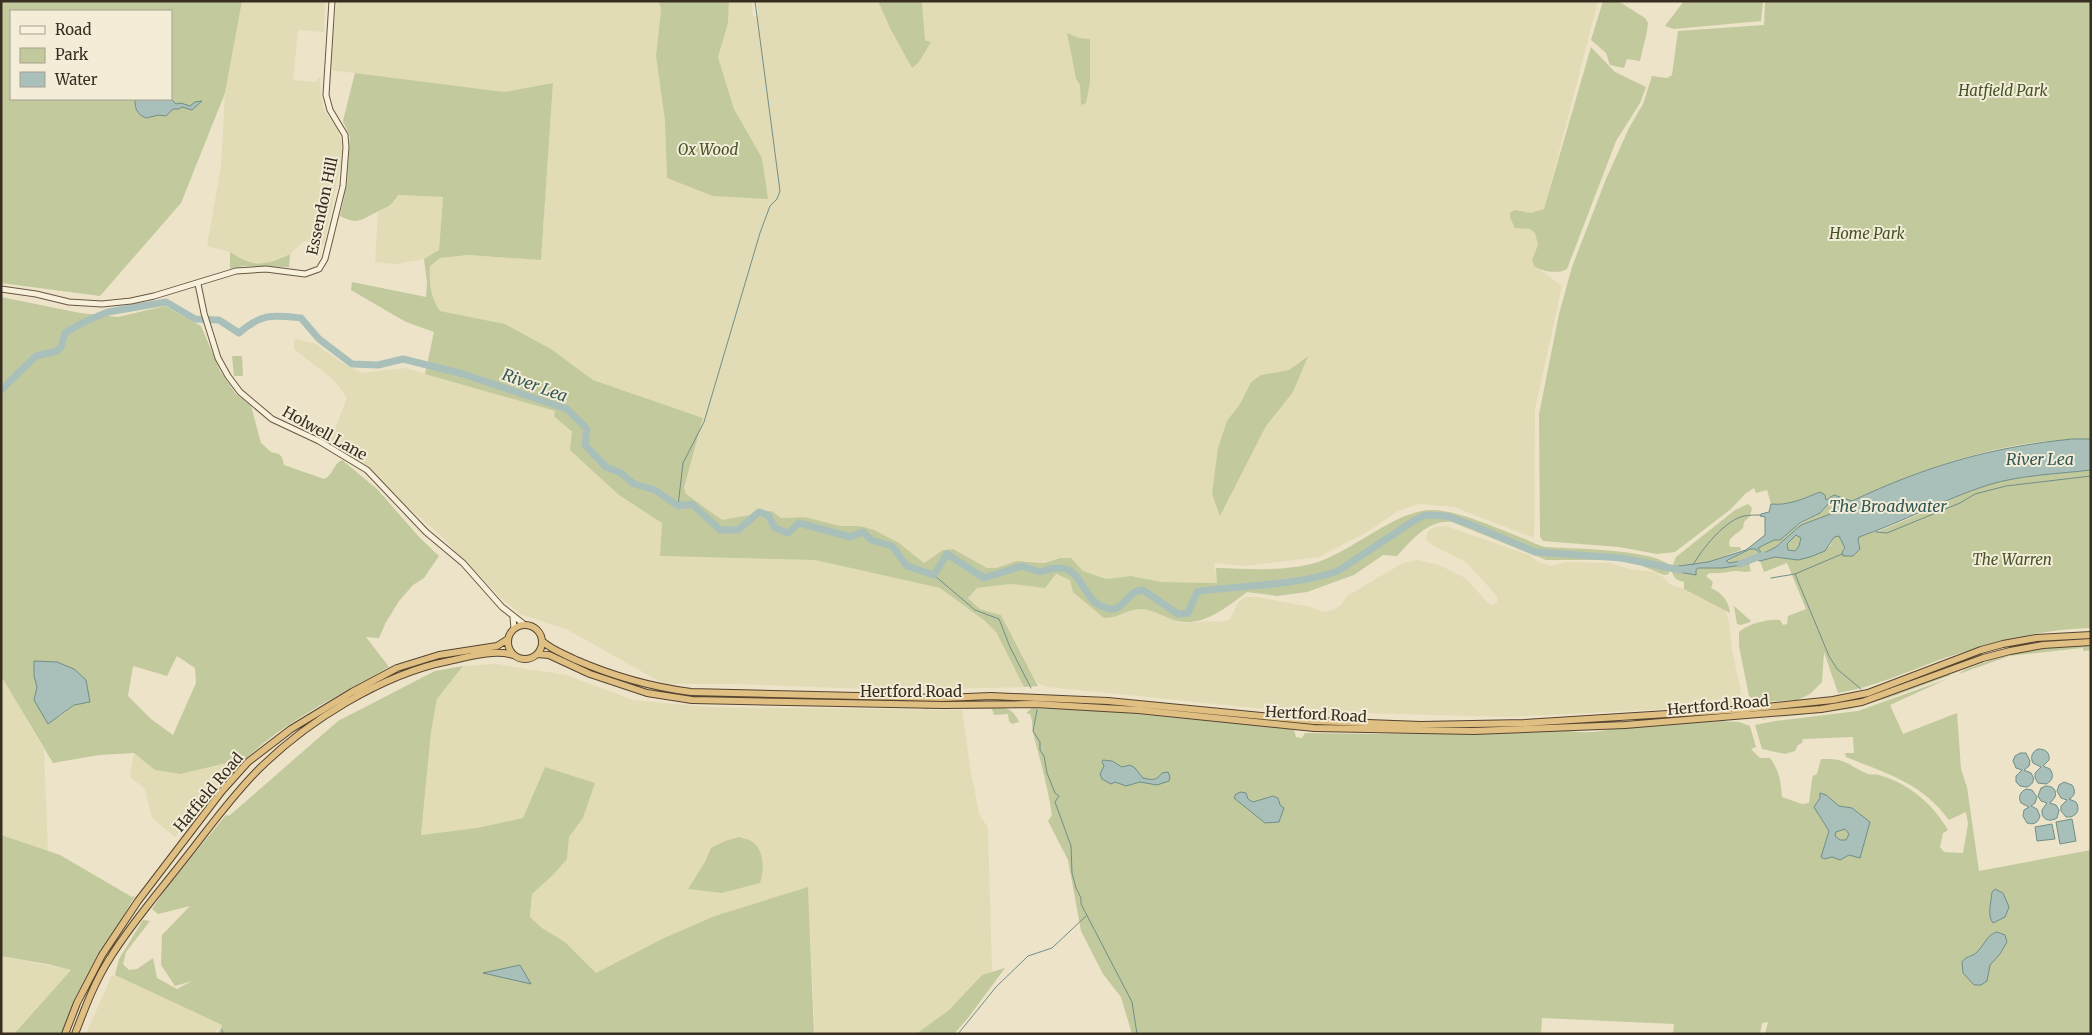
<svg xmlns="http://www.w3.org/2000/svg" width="2092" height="1035" font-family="Merriweather,serif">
	<rect width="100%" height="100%" fill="#ece3c8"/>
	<!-- farmland -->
	<path fill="#e1dcb6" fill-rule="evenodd" d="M242 1H325L324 32 298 30 293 80 315 82 320 77 321 98 325 112 337 128 341 140 342 153 337 181 324 244 304 241 290 254 264 264 247 262 230 252 207 246 221 166 225 93Z
		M337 1H659L661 10 656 56 665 121 667 178 767 199 762 158 734 109 718 57 728 23 729 1H752L753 17 758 16 757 1H878L890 28 919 62 931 42 925 40 922 1H1598L1544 210 1538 268 1562 286 1535 409 1534 538 1454 507 1419 504 1398 511 1367 532 1319 557 1245 566 1214 563 1218 583 1162 582 1131 576 1106 579 1083 571 1071 558H1060L1043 562 1017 561 996 568H987L953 549 943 550 924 563 899 543 860 526H840L805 517 722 520 685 494 684 488 703 418 593 380 551 349 505 324 440 311 431 298 429 285 430 266 440 258 468 255 541 260 553 83 504 92 330 70ZM1067 33 1079 38 1090 39V82L1081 104 1080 85 1076 79ZM1307 356 1293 391 1266 426 1220 515 1227 421 1240 404 1251 381 1261 375 1289 370Z
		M398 195 443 197 439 251 424 259 396 264 375 262 378 211 390 207Z
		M294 339 314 343 341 362 362 373 405 368 555 411V416L662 523 660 556 815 560 940 588 985 621 996 632 1024 687 894 690 739 684H664L566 629 520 614 499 596 436 531 400 501 358 457 330 441 347 398 335 381 294 349Z
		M1446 526 1529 555 1539 562 1551 566 1566 562 1611 563 1629 569 1655 572 1663 577 1671 585 1684 589 1725 609 1729 622 1732 651 1741 691 1740 697 1734 703 1728 706 1509 717 1285 711 1048 687 1039 684 1035 679 1001 615 980 609 968 598 977 588 1011 584 1044 588 1055 574 1070 580 1110 619 1124 611 1138 609 1150 610 1182 623 1207 621 1220 622 1230 619 1239 601 1246 597H1257L1311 607 1324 612 1333 610 1341 605 1347 596 1403 563 1417 560 1439 565 1465 578 1489 604 1493 605 1497 602V596L1466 562 1434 546 1426 539 1427 532 1434 527Z
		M496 664 566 675 633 700 710 707 962 710 970 767 979 814 988 828 992 972 982 975 949 1010 916 1034H815L808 887 664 938 596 973 565 942 542 928 530 917 532 894 554 874 566 859 569 837 583 818 594 783 545 767 523 818 477 828 421 835 431 732 437 699 463 666Z
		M1 676 44 750 48 853 1 836Z
		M134 753 156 770 180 774 232 762 233 772 175 837 152 818 145 789 130 777Z
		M1 956 71 970 14 1034H1Z
		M115 975 222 1025 214 1034H86L111 977Z"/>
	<!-- green -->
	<path fill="#c2c99d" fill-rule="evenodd" d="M1 1H242L225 93 181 203 100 296 1 283ZM11 11H171V99H11Z
		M659 1H729L728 23 718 57 734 109 762 158 768 199 713 196 667 178 665 121 656 56 661 10Z
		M878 1H922L925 40 931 42 919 62 912 68 890 28Z
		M1603 1H1618L1645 18 1648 23 1647 31 1640 61 1627 59 1624 68 1610 65 1606 53 1591 40Z
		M1684 1H1763L1761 21 1674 29 1665 26Z
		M1765 1H2091V439C2008 438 1926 466 1852 501L1834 495 1826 500 1820 492C1805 498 1788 506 1771 504L1767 490 1756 493 1754 488 1745 494 1731 509 1675 552 1657 554 1619 547 1543 541 1540 537 1539 414 1559 314 1572 267 1606 179 1629 128 1643 104 1652 76 1667 78 1672 75 1678 31 1764 25Z
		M1067 33 1079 38 1090 39V82L1086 103 1081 105 1080 85 1076 79Z
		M1591 47 1615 72 1646 87 1640 103 1616 141 1567 269C1558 274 1543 272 1534 266L1532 260 1538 245 1535 233 1530 229 1515 228 1510 218V213L1515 210 1531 213 1544 209Z
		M355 73 504 92 553 83 541 260 468 255 440 258 430 266C429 284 430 296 440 311L505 324 551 349 593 380 703 418 684 488 686 494 722 520 772 511 781 518 805 517 840 526H860L874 530 899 543 924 563 943 550 953 549 987 568H996L1017 561 1044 563 1060 558H1071L1083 571 1106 579 1131 576 1162 582 1217 583 1216 568C1249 569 1286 572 1318 562 1354 550 1395 511 1431 510 1456 509 1501 530 1525 539 1532 542 1539 546 1546 547 1572 549 1652 549 1669 565V574L1664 575 1640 565 1613 560H1546L1452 522C1428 519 1412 540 1397 556L1383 555 1354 575 1307 592 1277 596 1247 592C1227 607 1201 629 1174 620 1163 616 1153 610 1141 609 1126 609 1117 619 1104 618L1073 592 1070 580 1056 574 1045 588 1011 584 977 588 968 598 980 609 1001 615 1038 686 1024 687 996 632 985 621 940 588 815 560 660 556 662 523 619 495 570 450 572 432 554 416 555 411 425 374 434 332 406 322 351 290 352 282 426 297 427 282 424 259 439 250 443 197 398 195C389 209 390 205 377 212 360 220 359 225 340 216L347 185 350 137 343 121Z
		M230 252C255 268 264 266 290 254L289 267 243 266 230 269Z
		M1 297 80 313 118 317 165 306 201 326 220 371 236 394 251 406 261 443 271 452 279 454 282 457 284 465 324 479C333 476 333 464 342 460L377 489 420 538 439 556 424 578 413 585 399 601 385 624 379 638 366 637 389 667C335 698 275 725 233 772L231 762 180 774 155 770 134 753 99 755 53 763 1 676ZM177 656 195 668 196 683 173 735 151 719 128 696 133 666 167 676ZM37 687 74 705 59 717 34 700Z
		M232 356H242L243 376H234Z
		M1308 356 1293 392 1266 426 1220 516 1212 494 1218 448 1227 421 1240 404 1251 382 1261 375 1289 370Z
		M2091 470V628C2045 629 2000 640 1957 654 1916 667 1880 686 1838 693L1824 652 1822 682 1810 694 1798 700 1757 702 1749 696 1739 646V632C1748 624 1768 619 1780 620L1783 625 1787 624 1788 616 1806 609 1787 563 1764 572 1760 561 1775 557 1793 559 1830 546 1834 537 1839 536 1842 539 1845 550 1859 545 1858 541 1859 537C1904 525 1944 499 1988 485 2020 475 2057 474 2091 470Z
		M1829 503 1832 504 1833 513 1801 525 1776 547 1762 554 1758 548 1820 513Z
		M1748 504 1752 508 1750 516 1744 522 1743 528C1737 535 1726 537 1730 547H1740L1741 550 1708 562 1672 567 1676 557 1735 510Z
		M1796 535 1801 538 1799 546 1795 551 1788 550 1787 544Z
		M1750 549H1756L1760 555C1750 558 1737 565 1726 562Z
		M1749 564 1751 571C1744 573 1742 571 1735 571 1726 572 1718 574 1709 573L1706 576 1713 582 1711 588C1722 593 1729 601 1730 613L1684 589V582C1678 581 1673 578 1672 571L1696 575V570L1698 568H1722Z
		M1734 606 1751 621 1750 622 1741 625 1737 624Z
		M2091 645V650L2083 651V646L2082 648 2009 656 1959 674C1964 669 1972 667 1980 664 2016 650 2052 647 2091 645Z
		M463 666 437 699 431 732 421 835 477 828 523 818 545 767 595 783 583 818 569 837 567 859 554 874 532 894 530 917 542 928 565 942 596 973 664 938 715 916 808 887 814 1034H218L222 1025 115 975 119 959 143 920 150 921 126 952 123 964 129 970 137 969 153 958 157 978 177 989 192 981 175 986 161 965 162 935 190 906 158 914 152 909 167 887 226 815 229 816 338 721 435 671Z
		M1947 674 1951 675 1888 698 1850 709 1758 720 1849 707 1892 695Z
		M1947 679 1890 705 1903 734 1957 713 1961 769 1967 787 1979 871 2091 850V1034H1765L1768 1022 1762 1023 1760 1034H1673L1674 1024 1542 1018 1541 1034H1132L1121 997 1103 974 1081 931 1068 860 1048 821 1052 815C1048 788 1041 763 1034 737 1032 730 1033 721 1030 714L1026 713 1032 708 1105 711 1285 728 1294 730 1296 737 1302 738 1305 733 1378 734 1569 731C1585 733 1598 733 1613 728L1720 721 1739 722 1750 726 1756 747 1751 749 1760 758H1770C1779 770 1781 782 1782 797L1802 804 1809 803 1812 779 1813 776 1817 774 1821 759C1847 758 1847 765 1868 774 1872 775 1876 774 1879 775 1908 783 1933 804 1948 830L1943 833 1940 847 1944 852 1963 853 1968 824 1966 812 1949 820C1921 782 1887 774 1846 757L1845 753H1854L1853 737 1803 739 1802 743 1798 745 1795 751 1785 754 1762 749 1755 725 1775 721 1858 711Z
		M998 706C1010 709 1014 711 1019 722L1012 724 1009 721 1008 714 994 715 992 709H922L923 707Z
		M1 835 60 855 132 897 135 896 77 994 61 1034H14L71 970 47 964 1 956Z
		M739 837C742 838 748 839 751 841 765 849 764 871 760 883L722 893 688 889 705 862 711 848 725 841Z
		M1005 968 968 1018 954 1034H916L949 1010 982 975Z"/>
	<!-- water -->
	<path fill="#a9c0ba" stroke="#708e88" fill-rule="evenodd" d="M135 99H171L176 104 181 103 190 106 195 102 202 101 192 110 182 107 179 109H173L166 116 159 115 146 118C136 114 135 108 135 99Z
		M2072 439H2091V470C2057 474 2020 475 1988 485 1944 499 1903 522 1859 537L1858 541 1860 549 1853 556H1843L1842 552 1845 548 1839 536 1834 537 1825 551 1810 557 1798 560 1775 557 1760 561 1754 559 1755 556 1760 554 1756 549H1750L1726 561 1729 563 1747 560 1749 564 1722 568H1698L1696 570V575L1672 571V567L1708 562 1746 550 1765 535V517L1760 516 1761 514 1769 512 1771 504C1788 506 1805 498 1820 492L1825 495 1826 500 1834 495 1852 501C1926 466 1991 447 2072 439ZM1829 503 1832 504 1833 513 1801 525 1776 547 1762 554 1758 548 1774 540H1780L1800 523 1820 513ZM1796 535 1801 538 1799 546 1795 551 1788 550 1787 544Z
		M34 661 57 662 74 669 86 680 90 702 74 705 48 724 34 700 37 687 34 676Z
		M2038 749C2046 749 2050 753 2049 760L2043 766 2050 769C2054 775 2053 781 2046 784L2038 783 2035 778V773L2041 767 2033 763C2030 757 2032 752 2038 749Z
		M2020 753H2026L2030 761 2029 766 2024 770 2031 773C2035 779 2034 784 2027 787L2020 786 2016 782V776L2022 770 2016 768 2013 761 2015 756Z
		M1103 760 1112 761 1122 767 1130 765 1135 768 1143 778C1152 780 1156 781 1162 773L1168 772 1170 777 1169 781 1157 785 1140 782 1126 786 1115 782 1111 784 1102 779 1100 774 1104 766 1102 762Z
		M2064 782 2072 785C2076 791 2075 796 2069 799L2076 802C2081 810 2076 818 2066 817L2061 811V806L2067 800 2061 798 2057 791 2059 785Z
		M2046 786C2053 786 2057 790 2055 797L2050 803 2056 805 2059 810 2057 818C2049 823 2041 819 2042 810L2047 803 2041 801 2038 796 2041 788Z
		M2026 789 2032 790 2037 797 2035 803 2031 806 2037 809 2040 816C2038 823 2034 825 2027 823L2023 816 2024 810 2029 807 2021 803C2018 797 2020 792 2026 789Z
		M1241 792 1246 793 1248 799 1253 802 1273 796 1278 798 1280 805 1284 808 1279 822 1265 823 1234 798 1236 794Z
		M1820 793 1826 795 1839 806 1852 808 1870 822 1860 858 1849 855 1840 860 1832 857 1824 859 1821 857 1829 831 1814 807 1820 798ZM1845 829 1849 834 1846 840H1840L1835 836 1836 832Z
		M2072 819 2076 841 2060 844 2056 822Z
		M2052 824 2055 839 2037 841 2035 827Z
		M1995 889 2003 893 2009 907 2005 917 1993 923C1987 915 1991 903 1992 892Z
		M1997 932 2005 935 2007 942 2000 954 1990 965 1987 981 1981 985H1974L1963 973 1962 962C1966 956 1971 957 1976 953 1984 946 1987 934 1997 932Z
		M520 965 531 984 483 973Z"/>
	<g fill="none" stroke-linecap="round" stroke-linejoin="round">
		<!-- stream -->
		<path stroke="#708e88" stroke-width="1" d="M678 506 683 463 704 422 760 233 770 206 777 199 780 191 755 1
			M1876 532 1887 533 1960 503 1975 494 2006 486 2091 476
			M1693 565C1702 549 1725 520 1744 516 1750 515 1755 515 1761 515
			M1795 574 1829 656 1837 669 1861 689
			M934 575 975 610 999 619 1010 647 1031 688
			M1771 578 1795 574 1842 554
			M1037 710 1033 731 1040 742V750L1044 756 1047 773 1055 793 1059 796 1055 802 1071 846 1072 873 1076 888 1081 898V904L1132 1002 1137 1034
			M222 1030 223 1034
			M958 1034 996 987 1028 956 1052 948 1086 916"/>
		<!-- river -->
		<path stroke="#a9c0ba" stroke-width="7" d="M1 390 36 356 57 351 61 347 65 333 84 322 108 312 166 302 195 319 219 320 239 333C262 313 272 315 301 318L319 339 352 364 378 365 403 359 463 374 567 409 587 429 585 445 606 467 621 473 634 484 655 490 678 506 692 504 720 530H738L759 512 768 515 775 528 788 533 799 523 850 537 863 532 871 540 892 546 907 566 934 575 947 554 984 578 1022 566 1040 572C1088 553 1076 605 1111 609 1125 610 1126 591 1143 590L1178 614 1188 613 1197 592 1201 591C1247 585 1294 586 1338 571L1415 520 1426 515 1447 516 1474 526 1535 552 1622 558 1680 570
			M1740 564 1763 555"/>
		<defs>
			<path id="secondary" d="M198 284 204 313 218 358 228 376 240 392 272 419 319 441 367 470 426 532 463 563 502 607 525 625
				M1 289 36 294 69 302 102 304 131 301 154 296 236 271 266 269 305 274 319 269 325 259 343 186 346 147 345 135 330 110 326 95 332 1
				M513 617 514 629"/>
			<path id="trunk" d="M508 642a17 17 0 1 1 34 0a17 17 0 1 1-34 0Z
				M542 641C552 650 564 654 576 660 613 676 651 687 691 692L943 698 991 696 1108 701 1314 721 1421 725 1524 723 1747 709 1833 700 1868 693 1981 650 2003 644 2036 638 2091 635
				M537 654 549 655 590 674 647 693 692 700 943 705 1035 704 1138 710 1314 728 1474 731 1625 725 1821 709 1862 702 1983 658 2010 651 2043 645 2091 642
				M65 1034 77 1003 102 955 138 901 222 791 248 762 291 729 352 692 397 668 439 655 497 646 508 639
				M75 1034C85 1008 95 981 110 958 131 924 158 893 183 861 207 831 230 798 258 770 306 722 382 674 449 661 468 657 494 649 513 655"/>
		</defs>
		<!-- secondary casing -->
		<use href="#secondary" stroke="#685742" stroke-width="7"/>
		<!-- trunk casing -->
		<use href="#trunk" stroke="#554432" stroke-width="8"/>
		<!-- secondary -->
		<use href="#secondary" stroke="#f7f0db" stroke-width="5"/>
		<!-- trunk -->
		<use href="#trunk" stroke="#e0bf82" stroke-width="6"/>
	</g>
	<g text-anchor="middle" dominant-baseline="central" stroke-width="4" stroke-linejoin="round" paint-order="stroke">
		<!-- park labels -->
		<g font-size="15" font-style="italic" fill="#475329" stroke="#f3edd8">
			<text x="2003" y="90">Hatfield Park</text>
			<text x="708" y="149">Ox Wood</text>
			<text x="1867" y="233">Home Park</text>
			<text x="2012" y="559">The Warren</text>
		</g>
		<!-- street labels -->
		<g font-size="15" fill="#382d21" stroke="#f3edd8">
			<text transform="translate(322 206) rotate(-78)">Essendon Hill</text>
			<text transform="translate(325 433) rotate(29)">Holwell Lane</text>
			<text x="911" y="691">Hertford Road</text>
			<text transform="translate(1718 705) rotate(-5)">Hertford Road</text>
			<text transform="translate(1316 714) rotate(3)">Hertford Road</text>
			<text transform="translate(208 792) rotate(-50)">Hatfield Road</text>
		</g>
		<!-- water labels -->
		<g font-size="16" font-style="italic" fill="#315756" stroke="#f3edd8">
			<text transform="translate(535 385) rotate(20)">River Lea</text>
			<text x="2040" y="459">River Lea</text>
			<text x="1888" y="506">The Broadwater</text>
		</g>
	</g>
	<!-- border -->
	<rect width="2092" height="1035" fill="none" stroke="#382d21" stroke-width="5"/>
	<!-- legend -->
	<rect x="10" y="10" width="162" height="90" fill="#f3edd8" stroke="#a8a08f"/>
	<rect x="20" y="26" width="25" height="8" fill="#f7f0db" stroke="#a8a08f"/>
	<text x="55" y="35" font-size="15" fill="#382d21">Road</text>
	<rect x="20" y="48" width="25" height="15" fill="#c2c99d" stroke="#a8a08f"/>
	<text x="55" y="60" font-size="15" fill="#382d21">Park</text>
	<rect x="20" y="72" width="25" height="15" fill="#a9c0ba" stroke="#a8a08f"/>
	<text x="55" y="85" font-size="15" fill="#382d21">Water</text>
</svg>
